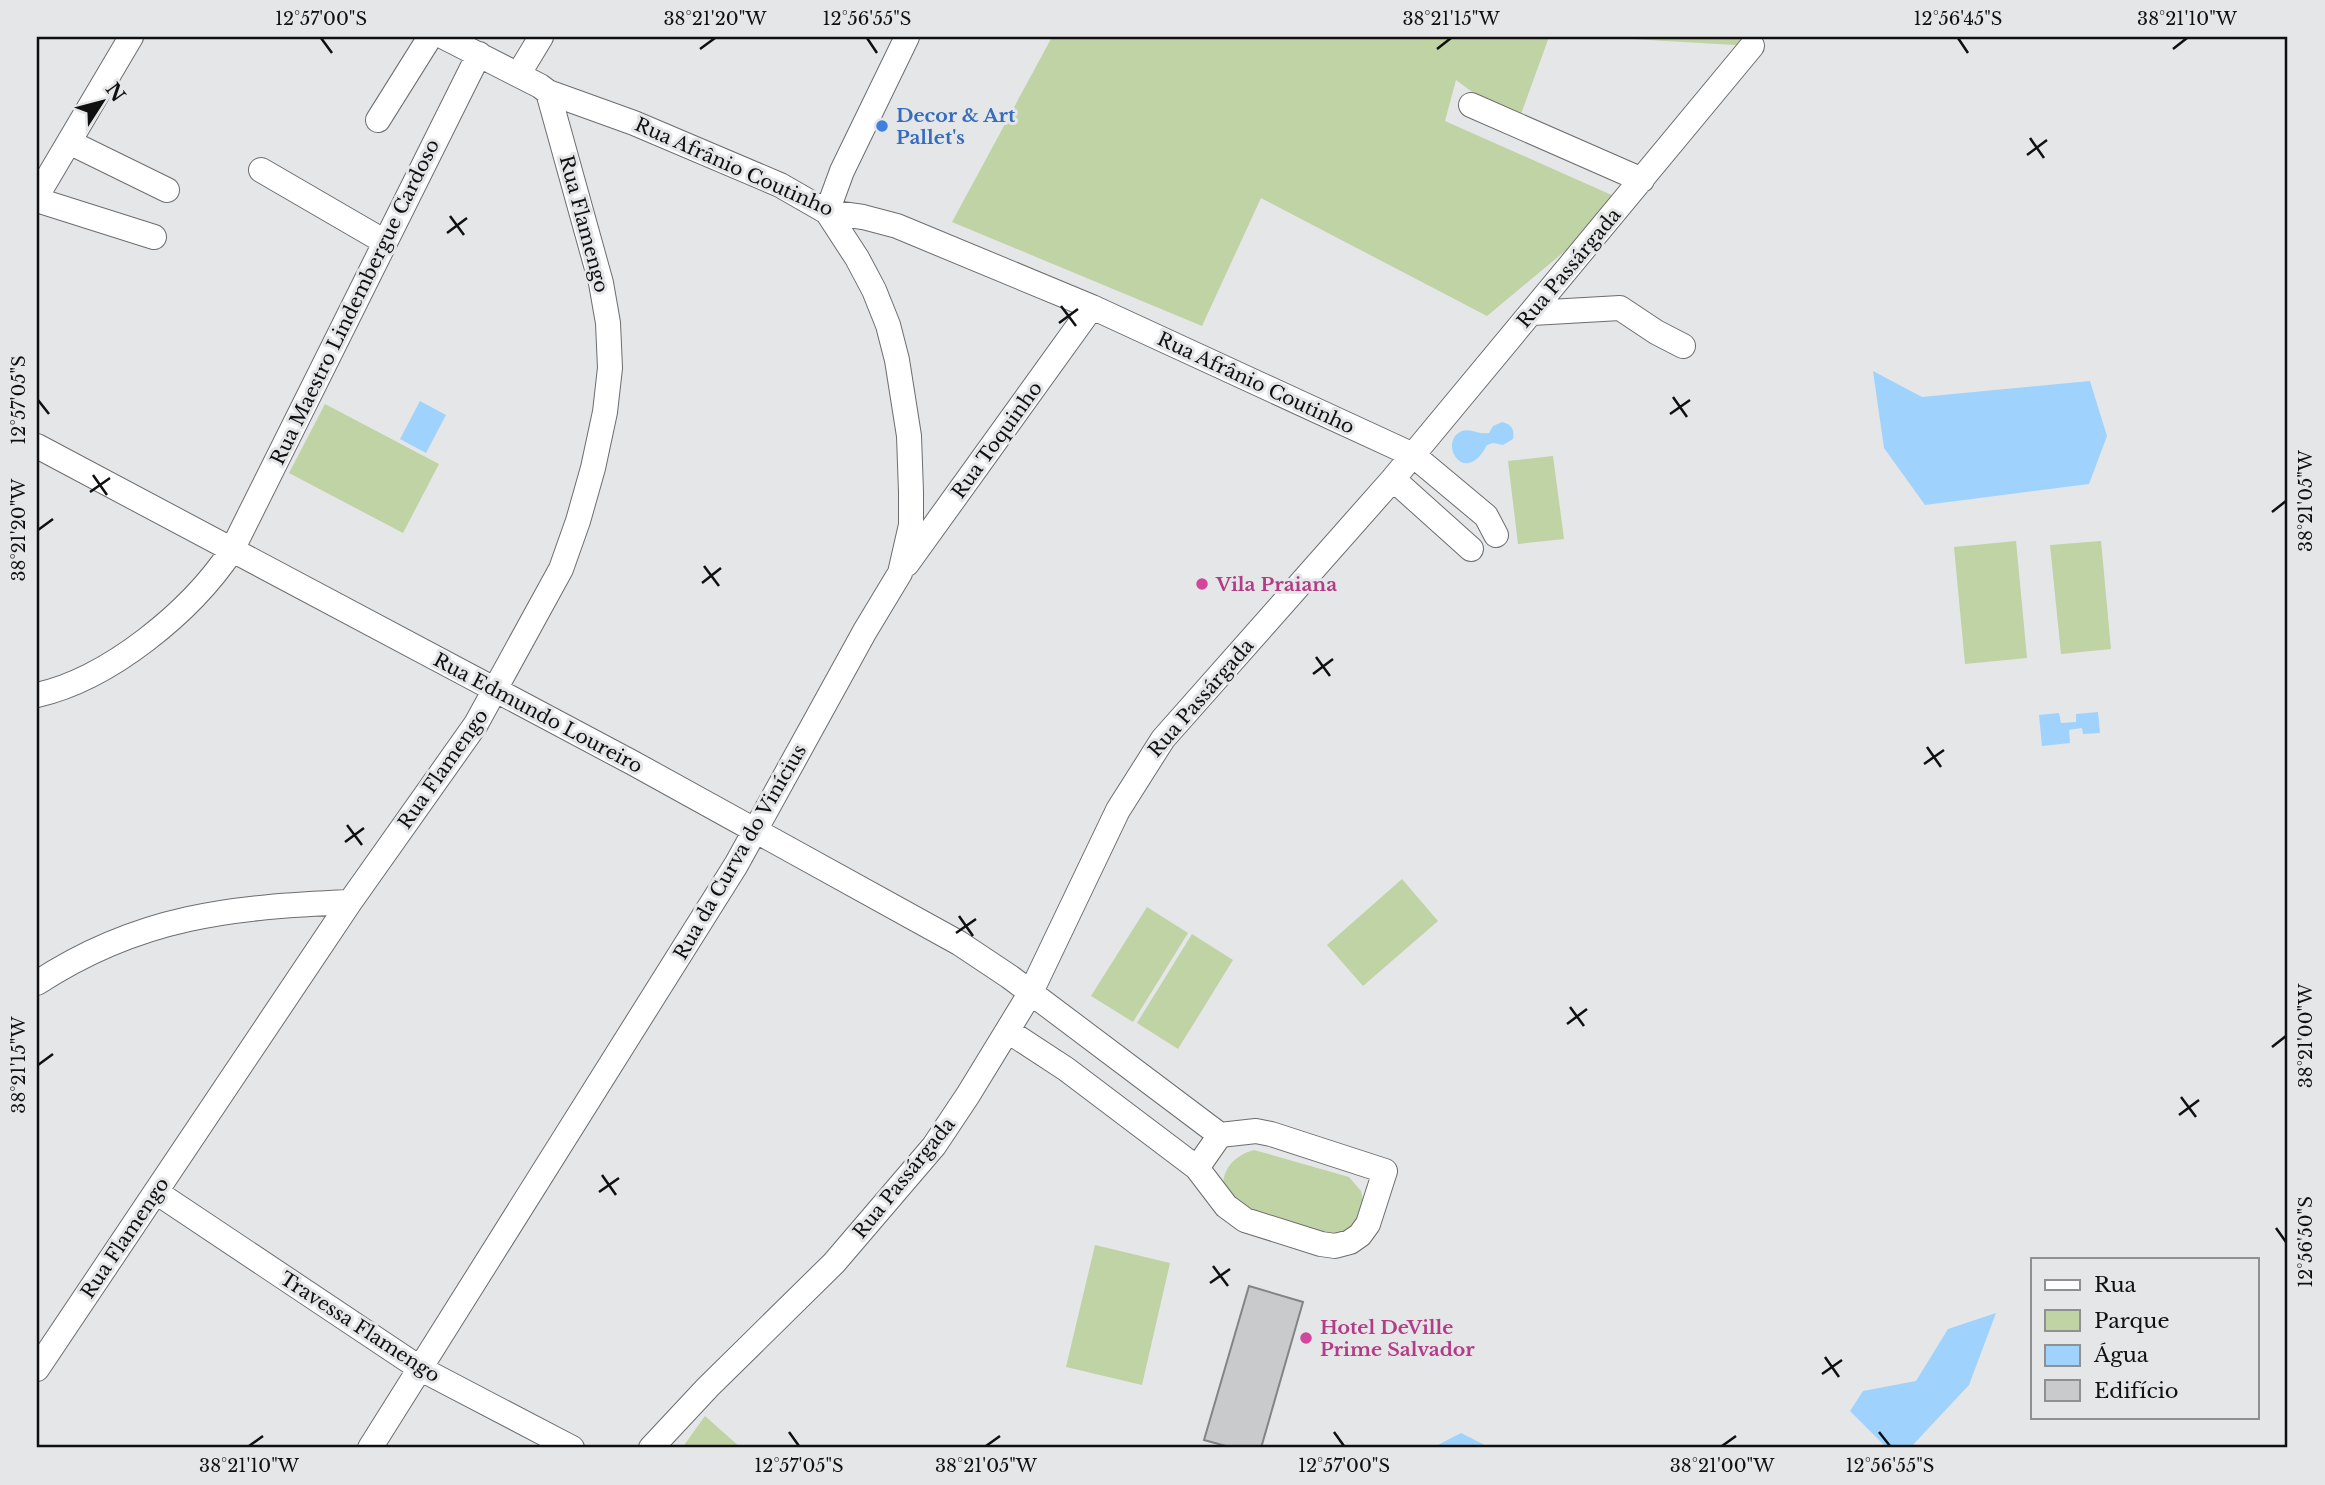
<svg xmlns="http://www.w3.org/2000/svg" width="2325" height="1485" font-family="'Libre Baskerville',serif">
	<rect width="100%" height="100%" fill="#e5e6e8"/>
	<!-- green -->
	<path fill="#bfd3a5" d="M1052 37H1549L1517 125 1456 80 1445 121 1625 201 1487 316 1261 198 1202 326 952 222Z
		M1627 37H1760L1752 46 1631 39Z
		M325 404 439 464 403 533 289 473Z
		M1553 456 1564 539 1518 544 1508 461Z
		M2016 541 2027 658 1965 664 1954 547Z
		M2101 541 2111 649 2061 654 2050 545Z
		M1402 879 1438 921 1363 986 1327 945Z
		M1147 907 1188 933 1133 1022 1091 996Z
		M1192 934 1233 960 1178 1049 1137 1023Z
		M1254 1150 1349 1177 1361 1191 1364 1204 1349 1238 1239 1214C1235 1208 1226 1199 1224 1191 1220 1170 1235 1155 1254 1150Z
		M1095 1245 1170 1263 1142 1385 1066 1367Z
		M705 1416 741 1448H682Z"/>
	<!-- water -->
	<path fill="#9fd3fd" d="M1873 371 1922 397 2090 381 2107 436 2089 484 1925 505 1884 448Z
		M420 401 446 415 426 453 400 439Z
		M1502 422C1511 424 1515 429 1513 439L1503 445 1493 443 1487 445C1464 489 1437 441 1462 431 1471 428 1479 435 1489 433L1493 426Z
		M2098 712 2100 733 2083 734 2082 728 2069 730 2070 743 2042 746 2039 715 2059 713 2061 723 2076 722V714Z
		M1996 1313 1969 1385 1910 1448H1887L1850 1411 1863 1391 1916 1381 1948 1329Z
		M1461 1433 1483 1444 1485 1448H1432Z"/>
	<!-- building -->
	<path fill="#c9cacc" stroke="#838486" stroke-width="2" d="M1249 1286 1303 1302 1261 1448H1233L1204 1440Z"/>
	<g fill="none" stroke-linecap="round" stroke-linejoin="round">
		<defs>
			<path id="minor" d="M444 37 540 86 548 92 634 123 780 185 827 212 863 217 897 226 1092 307 1413 455 1486 516 1496 535
				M518 75 541 37
				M1471 105 1642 180
				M378 120 430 37
				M69 142 167 190
				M261 170 385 242
				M37 196 131 37
				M37 200 154 237
				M827 212 842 171 907 37
				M1532 313 1620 308 1656 332 1683 346
				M37 446 633 763 959 943 1010 977 1220 1135
				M1393 479 1471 549
				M907 564 1092 307
				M37 695C109 679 191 612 232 550L479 54
				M37 983C139 916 232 907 350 902
				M1008 1031 1066 1069 1197 1168 1226 1206 1245 1220 1321 1244 1335 1246 1350 1242 1360 1235 1368 1224 1385 1171 1271 1134 1256 1131 1220 1135 1197 1168
				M156 1192 421 1369 572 1448
				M37 1369 350 902 476 724 561 569 578 521 593 468 605 412 610 368 608 323 601 283 548 92
				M370 1448 736 865 865 631 900 573 911 525V492L909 436 897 360 888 325 874 290 857 258 827 212
				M651 1448 708 1387 834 1263 934 1146 968 1095 1031 992 1118 810 1163 739 1393 479 1752 46"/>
		</defs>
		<!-- minor casing -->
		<use href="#minor" stroke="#6c6d6f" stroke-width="26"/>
		<!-- minor -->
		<use href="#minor" stroke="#fff" stroke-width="24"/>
	</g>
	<!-- ticks -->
	<path fill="none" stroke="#101011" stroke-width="2.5" d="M321 38 332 53M867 38 877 53M1958 38 1968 53M700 49 715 38M1437 49 1451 38M2173 49 2187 38M2030 138 2044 158M2027 155 2047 140M450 216 464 235M447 233 467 218M1061 306 1076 326M1059 323 1078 309M1673 397 1687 417M38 400 49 414M1670 414 1690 400M93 475 107 495M90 492 110 478M2272 512 2286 501M38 530 53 519M704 566 719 586M702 583 721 568M1316 657 1330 676M1313 674 1333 659M1927 747 1941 767M1924 764 1944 750M347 825 362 845M345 842 364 828M959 916 973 936M956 933 976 919M1570 1007 1584 1026M1567 1024 1587 1009M2272 1047 2286 1036M38 1065 53 1054M2181 1097 2196 1117M2179 1115 2199 1100M602 1175 616 1195M599 1192 619 1178M2276 1228 2286 1242M1213 1266 1228 1286M1210 1283 1230 1269M1825 1357 1839 1377M1822 1374 1842 1360M789 1432 799 1446M1334 1432 1344 1446M1879 1432 1890 1446M249 1446 263 1436M986 1446 1000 1436M1722 1446 1736 1436"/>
	<!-- markers -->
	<circle fill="#3f7fe0" stroke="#e5e6e8" stroke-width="2.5" cx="882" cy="126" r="7"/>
	<g fill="#d1479c" stroke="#e5e6e8" stroke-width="2.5">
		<circle cx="1202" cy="584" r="7"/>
		<circle cx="1306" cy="1338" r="7"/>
	</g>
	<g text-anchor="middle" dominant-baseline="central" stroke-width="6" stroke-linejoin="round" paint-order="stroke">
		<!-- shop labels -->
		<g font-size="19" font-weight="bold" fill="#366cbe" stroke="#e5e6e8" text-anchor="start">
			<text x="896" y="115">Decor &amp; Art<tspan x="896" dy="22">Pallet's</tspan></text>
		</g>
		<!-- street labels -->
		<g font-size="19" fill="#101011" stroke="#e5e6e8">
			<text transform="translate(734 167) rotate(24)">Rua Afrânio Coutinho</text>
			<text transform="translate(584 224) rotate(75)">Rua Flamengo</text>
			<text transform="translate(1569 268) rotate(-50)">Rua Passárgada</text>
			<text transform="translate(355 302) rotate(-64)">Rua Maestro Lindembergue Cardoso</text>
			<text transform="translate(1256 383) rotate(25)">Rua Afrânio Coutinho</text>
			<text transform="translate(997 440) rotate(-54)">Rua Toquinho</text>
			<text transform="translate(1201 698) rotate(-49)">Rua Passárgada</text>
			<text transform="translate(538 713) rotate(28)">Rua Edmundo Loureiro</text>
			<text transform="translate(443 769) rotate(-55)">Rua Flamengo</text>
			<text transform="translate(740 852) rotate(-60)">Rua da Curva do Vinícius</text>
			<text transform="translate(904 1178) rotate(-51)">Rua Passárgada</text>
			<text transform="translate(125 1238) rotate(-56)">Rua Flamengo</text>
			<text transform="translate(360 1327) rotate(33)">Travessa Flamengo</text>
		</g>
		<!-- hotel labels -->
		<g font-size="19" font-weight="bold" fill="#b23c85" stroke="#e5e6e8" text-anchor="start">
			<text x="1216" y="584">Vila Praiana</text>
			<text x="1320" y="1327">Hotel DeVille<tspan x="1320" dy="22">Prime Salvador</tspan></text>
		</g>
	</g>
	<!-- border -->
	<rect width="2325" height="1485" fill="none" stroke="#e5e6e8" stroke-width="77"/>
	<!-- legend -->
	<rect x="2031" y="1258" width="228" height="161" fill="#e5e6e8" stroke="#909092" stroke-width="2"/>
	<rect x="2045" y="1280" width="35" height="10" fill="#ffffff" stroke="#909092" stroke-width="2"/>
	<text x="2094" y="1292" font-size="21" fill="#101011">Rua</text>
	<rect x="2045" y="1310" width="35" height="21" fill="#bfd3a5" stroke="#909092" stroke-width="2"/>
	<text x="2094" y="1328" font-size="21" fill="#101011">Parque</text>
	<rect x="2045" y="1345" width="35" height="21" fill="#9fd3fd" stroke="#909092" stroke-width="2"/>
	<text x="2094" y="1362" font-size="21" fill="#101011">Água</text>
	<rect x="2045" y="1380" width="35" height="21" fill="#c9cacc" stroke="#909092" stroke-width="2"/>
	<text x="2094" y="1398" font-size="21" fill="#101011">Edifício</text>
	<!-- north arrow -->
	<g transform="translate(102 102) rotate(54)" stroke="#e5e6e8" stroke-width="5" paint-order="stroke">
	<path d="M0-5L12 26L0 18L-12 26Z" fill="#101011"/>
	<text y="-10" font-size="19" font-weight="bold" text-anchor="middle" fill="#101011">N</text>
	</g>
	<rect x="38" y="38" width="2248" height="1408" fill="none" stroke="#101011" stroke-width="2.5"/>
	<g font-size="18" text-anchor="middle" fill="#101011">
		<text x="321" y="25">12°57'00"S</text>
		<text x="715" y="25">38°21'20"W</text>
		<text x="867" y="25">12°56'55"S</text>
		<text x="1451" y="25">38°21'15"W</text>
		<text x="1958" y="25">12°56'45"S</text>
		<text x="2187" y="25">38°21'10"W</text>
		<text transform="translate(19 400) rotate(-90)" y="6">12°57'05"S</text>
		<text transform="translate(2306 501) rotate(-90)" y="6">38°21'05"W</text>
		<text transform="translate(19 530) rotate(-90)" y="6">38°21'20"W</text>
		<text transform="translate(2306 1036) rotate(-90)" y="6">38°21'00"W</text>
		<text transform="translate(19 1065) rotate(-90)" y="6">38°21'15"W</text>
		<text transform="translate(2306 1242) rotate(-90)" y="6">12°56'50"S</text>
		<text x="249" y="1472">38°21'10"W</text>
		<text x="799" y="1472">12°57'05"S</text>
		<text x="986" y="1472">38°21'05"W</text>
		<text x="1344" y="1472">12°57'00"S</text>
		<text x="1722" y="1472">38°21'00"W</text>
		<text x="1890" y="1472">12°56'55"S</text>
	</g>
</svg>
